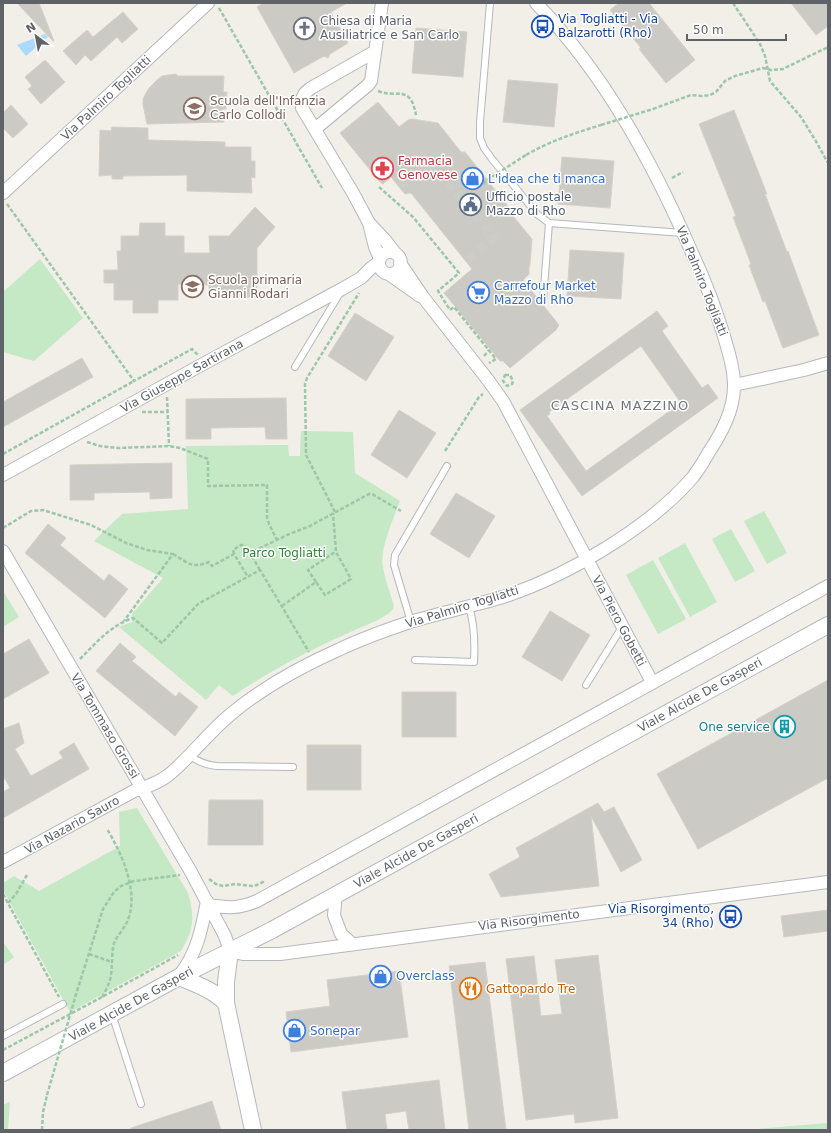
<svg xmlns="http://www.w3.org/2000/svg" width="831" height="1133" font-family="'DejaVu Sans',sans-serif">
	<rect width="100%" height="100%" fill="#f1efe8"/>
	<!-- green -->
	<path fill="#c5e8c5" d="M40 259 83 318 34 361 3 352V292Z
		M301 431 353 432 355 473 400 501C394 517 379 550 383 567 385 580 390 593 394 606 392 616 366 625 357 629 314 648 272 669 233 696L219 685 206 700 119 627 132 622V614L163 578 94 541 122 514 188 509 186 446 288 445 289 456H300Z
		M764 511 787 553 767 564 744 521Z
		M731 529 755 571 735 582 712 539Z
		M685 543 717 602 690 617 658 558Z
		M653 560 686 619 658 634 626 575Z
		M3 591 19 617 3 627Z
		M137 808 188 893C195 917 194 930 181 951L70 1012 3 890V883L14 876 39 891 120 846 119 812Z
		M3 942 14 957 3 965Z
		M10 1102 8 1130H3V1105Z
		M828 1123V1130H745Z"/>
	<!-- water -->
	<path fill="#aadaff" d="M45 34 48 37 26 56 17 45Z"/>
	<!-- building -->
	<path fill="#cccac5" stroke="#d6d1c6" fill-rule="evenodd" d="M17 3H39L54 41H53Z
		M264 3H347L331 12 348 43 330 54 328 58 324 56 294 73 257 7Z
		M619 3H649L695 60 666 83 639 49 641 48 610 10Z
		M791 3H828V26L816 35Z
		M123 12 138 29 122 43 117 37 91 61 85 55 76 65 63 51 87 30 93 37Z
		M416 28 467 32 463 77 412 73Z
		M45 60 65 82 41 104 28 89 32 86 25 77Z
		M176 74 178 76H224L223 92H227L226 109H222L224 122 147 124 143 105V99L146 93 149 88 157 80 162 76Z
		M508 80 558 84 554 127 503 122Z
		M378 102 399 127 408 120 412 119 438 123 461 152H465L507 205 508 210 532 239 530 264 529 268V274L523 280 539 300V303L543 305 559 325 556 330 510 368 503 361H500L444 293 472 269 411 193 405 194 391 177 383 184 379 181 340 133Z
		M11 105 28 124 13 138 3 128V113Z
		M734 110 767 194H765L787 252 788 251 819 335 783 348 765 301 763 302 749 265 751 264 733 217 736 216 699 124Z
		M112 127 148 128V140L225 142V147H251V161H255V178L251 177 252 193 187 191V175L123 176V179H112V175L99 176 100 130 111 131Z
		M562 157 614 161 610 208 558 204Z
		M255 207 275 227 257 248V297H228V294H209V285L178 284V300H158V313H133V300H114V283H104V270H118L117 251H121V236H139L140 223H165V236H184V253H210L209 236H229Z
		M570 250 624 253 621 299 567 296Z
		M657 311 668 326 662 331 702 388 708 384 718 398 582 496 520 410ZM641 346 681 403 586 471 547 416 550 414 549 412Z
		M355 313 394 337 366 381 328 356Z
		M82 358 93 377 3 427V402Z
		M286 398 287 439H266L265 427 211 428V439H186V399Z
		M399 410 436 433 407 478 371 455Z
		M172 463V498L150 499V492L94 493V500H70V465Z
		M456 493 495 516 469 558 430 534Z
		M48 524 66 538 60 545 104 581 109 574 128 589 105 618 25 553Z
		M550 611 590 635 562 681 522 657Z
		M29 639 49 673 3 699V654Z
		M120 643 136 657 132 661 176 697 179 692 198 707 175 736 96 671Z
		M828 680V778L698 849 657 774Z
		M402 692H456V737H402Z
		M19 723 24 743 15 749 31 776 63 758 59 752 74 743 89 769 3 818V792L10 788 3 775V729Z
		M307 745H361V790H307Z
		M209 800H263V845H208Z
		M598 803 604 812 614 807 642 860 621 872 591 816 599 886 501 897 489 874 520 857 516 848Z
		M828 910V931L784 937 781 916Z
		M598 955 618 1118 575 1123 574 1114 526 1120 506 959 534 956 541 1016 562 1014 555 960Z
		M485 962 506 1130H469L449 966Z
		M399 971 408 1037 291 1052 286 1012 330 1006 327 980Z
		M439 1080 445 1130H409L406 1111 385 1114 387 1130H347L342 1092Z
		M212 1101 221 1130H131V1128Z"/>
	<g fill="none" stroke-linecap="round" stroke-linejoin="round">
		<!-- pedestrian-tunnel -->
		<path stroke="#ccccc8" stroke-width="9" stroke-dasharray="9 4.5" stroke-linecap="butt" d="M400 188 430 162 493 238 466 261"/>
		<defs>
			<path id="service" d="M490 3 480 122V138L484 148 492 159 537 214 549 223 683 233
				M543 301 549 223
				M295 367 340 293
				M411 622 394 565 395 555 447 466
				M415 660 474 662C475 643 475 625 469 607
				M586 685 622 627
				M189 755C198 762 206 765 217 766L293 767
				M112 1014 141 1104
				M3 1036 63 1004"/>
			<path id="minor" d="M374 52 311 88 305 93 302 99V108L353 193 369 223 375 247 380 259
				M315 129 368 85 371 81 382 3
				M3 193 208 3
				M369 223 385 240 395 253
				M379 263a11 11 0 1 1 22 0a11 11 0 1 1-22 0Z
				M400 263 423 297 488 380 503 401 652 682
				M389 274 420 296
				M734 385 804 370 828 363
				M3 475 203 364 342 289 361 278 371 268 379 262
				M3 551 191 872 225 936 230 951 243 954H280L828 882
				M3 862 134 791C147 787 161 782 171 773 192 755 209 732 231 714 262 688 300 667 338 650 361 639 386 630 410 622 441 613 472 606 503 597 567 576 649 528 693 477 699 469 704 461 709 452 722 432 734 410 734 386 734 368 728 350 723 333 715 307 705 281 693 255 654 165 605 74 536 3
				M336 894 334 915 341 934 351 943
				M209 905C228 908 238 909 257 901L828 586
				M179 976C197 954 202 928 207 901"/>
			<path id="tertiary" d="M230 951 226 982V1003L253 1130
				M179 977C196 984 213 990 226 1003
				M3 1073 179 977 272 930 828 625"/>
		</defs>
		<!-- service casing -->
		<use href="#service" stroke="#b5b8bc" stroke-width="8"/>
		<!-- minor casing -->
		<use href="#minor" stroke="#b5b8bc" stroke-width="14"/>
		<!-- tertiary casing -->
		<use href="#tertiary" stroke="#b5b8bc" stroke-width="18"/>
		<!-- path -->
		<path stroke="#9cc7a9" stroke-width="2.5" stroke-dasharray="4 2" stroke-linecap="butt" d="M733 3 760 44 765 56 770 81 801 117 814 138 828 163
			M219 8 322 188
			M378 91C397 99 410 83 416 115
			M653 109 691 95 702 96 710 95 716 92 725 81 735 76 763 68 771 70 783 69 828 47
			M526 155C550 141 575 133 601 125
			M672 178 683 172
			M483 184 487 180
			M379 187 413 217 459 273 438 291 450 310 454 307 496 359 489 363
			M7 204 134 381 192 349 198 355
			M484 356 489 350
			M505 375H510L513 381 512 384 507 386 503 381Z
			M167 397 169 446
			M142 412H168
			M87 442 100 446 118 448 169 446 180 448 208 459V486L267 485V518L269 524 277 540
			M445 451 479 397 483 394
			M3 454 134 381
			M335 512 306 455 305 384 307 378 359 293
			M3 528 31 511 43 510 91 525 126 543 147 550 173 554 124 621
			M173 554C188 563 192 569 209 562L212 566 234 554 248 577
			M234 554 233 550 241 545H244L250 553
			M260 570 250 553 287 535 310 526 369 494H372L401 511
			M316 582 308 570 335 552
			M282 606 316 582 325 595 351 579 336 552 333 513
			M80 659C95 644 111 625 133 618L162 643 198 604 260 570 309 652
			M209 879 216 884 223 886 235 884 252 886 257 885 265 881
			M3 894 59 997
			M8 903 16 894 27 875
			M89 954 112 962
			M77 991 103 909 114 892 121 886 134 881 180 875
			M102 997C105 992 108 986 110 980 113 968 111 955 114 943 117 936 124 929 127 922 140 893 122 854 107 829
			M3 1050 102 997 178 955
			M42 1130 43 1112 47 1095"/>
		<!-- service -->
		<use href="#service" stroke="#fff" stroke-width="6"/>
		<!-- minor -->
		<use href="#minor" stroke="#fff" stroke-width="12"/>
		<!-- tertiary -->
		<use href="#tertiary" stroke="#fff" stroke-width="16"/>
		<!-- path-bridge -->
		<path stroke="#9cc7a9" stroke-width="2.5" stroke-dasharray="4 2" stroke-linecap="butt" d="M601 125 653 109
			M487 180 526 155
			M47 1095 77 991"/>
	</g>
	<!-- icons -->
	<defs>
		<symbol id="bus-ring" viewBox="-11 -11 22 22"><circle r="9.5" fill="#fff" stroke="#1a4fb4" stroke-width="1.5"/><path d="M-5-6H5V4H4V6H2V4H-2V6H-4V4H-5ZM-3.5-4V0h7V-4ZM-3.5 1.2v1.5H-2V1.2ZM2 1.2v1.5H3.5V1.2Z" fill="#1a4fb4"/></symbol>
		<symbol id="church-ring" viewBox="-11 -11 22 22"><circle r="9.5" fill="#fff" stroke="#6b7280" stroke-width="1.5"/><path d="M-1.2-6h2.4v3.5h3.3v2.4h-3.3V6h-2.4V-.1h-3.3v-2.4h3.3Z" fill="#6b7280"/></symbol>
		<symbol id="school-ring" viewBox="-11 -11 22 22"><circle r="9.5" fill="#fff" stroke="#8d6e63" stroke-width="1.5"/><path d="M0-5L7-2L0 1L-7-2ZM-4 1L0 2.5L4 1V4Q0 6-4 4Z" fill="#8d6e63"/></symbol>
		<symbol id="pharmacy-ring" viewBox="-11 -11 22 22"><circle r="9.5" fill="#fff" stroke="#e0444e" stroke-width="1.5"/><path d="M-2-6h4v4h4v4h-4v4h-4v-4h-4v-4h4Z" fill="#e0444e"/></symbol>
		<symbol id="shop-ring" viewBox="-11 -11 22 22"><circle r="9.5" fill="#fff" stroke="#3f7fe0" stroke-width="1.5"/><path d="M-5-2.5h2.3a2.7 3.5 0 0 1 5.4 0H5L5.5 6h-11ZM-1.5-2.5h3a1.5 2.3 0 0 0-3 0Z" fill="#3f7fe0"/></symbol>
		<symbol id="civic-ring" viewBox="-11 -11 22 22"><circle r="9.5" fill="#fff" stroke="#5c6f8a" stroke-width="1.5"/><path d="M-.6-6.5H3V-4.5H.6V-3L4-1V1h2V6H-6V1h2V-1L-.6-3ZM-1.2 2.5V6h2.4V2.5Z" fill="#5c6f8a"/></symbol>
		<symbol id="supermarket-ring" viewBox="-11 -11 22 22"><circle r="9.5" fill="#fff" stroke="#3f7fe0" stroke-width="1.5"/><path d="M-6-5.5h2.5l.6 2H6L4.5 2H-2.5L-4.4-4H-6ZM-1.5 3.2a1.3 1.3 0 1 0 .1 0ZM3 3.2a1.3 1.3 0 1 0 .1 0Z" fill="#3f7fe0"/></symbol>
		<symbol id="building-ring" viewBox="-11 -11 22 22"><circle r="9.5" fill="#fff" stroke="#0f9aa8" stroke-width="1.5"/><path d="M-4-6H4V6H1V3H-1V6H-4ZM-2.5-4.3h1.7v1.8h-1.7ZM.8-4.3h1.7v1.8H.8ZM-2.5-1h1.7V.8h-1.7ZM.8-1h1.7V.8H.8Z" fill="#0f9aa8"/></symbol>
		<symbol id="restaurant-ring" viewBox="-11 -11 22 22"><circle r="9.5" fill="#fff" stroke="#e8710a" stroke-width="1.5"/><path d="M-5-6h1v4h1v-4h1v4h1v-4h1v5L-1.5 .5V6h-2V.5L-5-1ZM5-6V6H3V1.5H1.5Q1.5-4 5-6Z" fill="#e8710a"/></symbol>
	</defs>
	<g fill-rule="evenodd">
		<use href="#bus-ring" x="530" y="14" width="25" height="25"/>
		<use href="#church-ring" x="292" y="16" width="25" height="25"/>
		<use href="#school-ring" x="182" y="96" width="25" height="25"/>
		<use href="#pharmacy-ring" x="370" y="156" width="25" height="25"/>
		<use href="#shop-ring" x="460" y="166" width="25" height="25"/>
		<use href="#civic-ring" x="458" y="192" width="25" height="25"/>
		<use href="#school-ring" x="180" y="274" width="25" height="25"/>
		<use href="#supermarket-ring" x="466" y="280" width="25" height="25"/>
		<use href="#building-ring" x="772" y="714" width="25" height="25"/>
		<use href="#bus-ring" x="718" y="904" width="25" height="25"/>
		<use href="#shop-ring" x="368" y="964" width="25" height="25"/>
		<use href="#restaurant-ring" x="458" y="976" width="25" height="25"/>
		<use href="#shop-ring" x="282" y="1018" width="25" height="25"/>
	</g>
	<g text-anchor="middle" dominant-baseline="central" stroke-width="3" stroke-linejoin="round" paint-order="stroke">
		<!-- transit labels -->
		<g font-size="12" fill="#164399" stroke="#fff" text-anchor="start">
			<text x="558" y="19">Via Togliatti - Via<tspan x="558" dy="14">Balzarotti (Rho)</tspan></text>
			<text x="714" y="909" text-anchor="end">Via Risorgimento,<tspan x="714" dy="14">34 (Rho)</tspan></text>
		</g>
		<!-- worship labels -->
		<g font-size="12" fill="#5b616d" stroke="#fff" text-anchor="start">
			<text x="320" y="21">Chiesa di Maria<tspan x="320" dy="14">Ausiliatrice e San Carlo</tspan></text>
		</g>
		<!-- street labels -->
		<g font-size="12" fill="#5f6368" stroke="#fff">
			<text transform="translate(106 98) rotate(-43)">Via Palmiro Togliatti</text>
			<text transform="translate(702 281) rotate(68)">Via Palmiro Togliatti</text>
			<text transform="translate(182 376) rotate(-29)">Via Giuseppe Sartirana</text>
			<text transform="translate(462 607) rotate(-17)">Via Palmiro Togliatti</text>
			<text transform="translate(619 621) rotate(62)">Via Piero Gobetti</text>
			<text transform="translate(700 695) rotate(-29)">Viale Alcide De Gasperi</text>
			<text transform="translate(105 726) rotate(59)">Via Tommaso Grossi</text>
			<text transform="translate(72 825) rotate(-29)">Via Nazario Sauro</text>
			<text transform="translate(416 851) rotate(-29)">Viale Alcide De Gasperi</text>
			<text transform="translate(529 920) rotate(-7)">Via Risorgimento</text>
			<text transform="translate(131 1004) rotate(-29)">Viale Alcide De Gasperi</text>
		</g>
		<!-- education labels -->
		<g font-size="12" fill="#785e54" stroke="#fff" text-anchor="start">
			<text x="210" y="101">Scuola dell'Infanzia<tspan x="210" dy="14">Carlo Collodi</tspan></text>
			<text x="208" y="280">Scuola primaria<tspan x="208" dy="14">Gianni Rodari</tspan></text>
		</g>
		<!-- health labels -->
		<g font-size="12" fill="#be3a42" stroke="#fff" text-anchor="start">
			<text x="398" y="161">Farmacia<tspan x="398" dy="14">Genovese</tspan></text>
		</g>
		<!-- shop labels -->
		<g font-size="12" fill="#366cbe" stroke="#fff" text-anchor="start">
			<text x="488" y="179">L'idea che ti manca</text>
			<text x="494" y="286">Carrefour Market<tspan x="494" dy="14">Mazzo di Rho</tspan></text>
			<text x="396" y="976">Overclass</text>
			<text x="310" y="1031">Sonepar</text>
		</g>
		<!-- service labels -->
		<g font-size="12" fill="#4e5e75" stroke="#fff" text-anchor="start">
			<text x="486" y="197">Ufficio postale<tspan x="486" dy="14">Mazzo di Rho</tspan></text>
		</g>
		<!-- park labels -->
		<g font-size="12" fill="#348238" stroke="#fff">
			<text x="284" y="553">Parco Togliatti</text>
		</g>
		<!-- culture labels -->
		<g font-size="12" fill="#0d838f" stroke="#fff" text-anchor="end">
			<text x="770" y="727">One service</text>
		</g>
		<!-- food labels -->
		<g font-size="12" fill="#c56008" stroke="#fff" text-anchor="start">
			<text x="486" y="989">Gattopardo Tre</text>
		</g>
		<!-- neighbourhood labels -->
		<g font-size="13" letter-spacing="1" fill="#70757a" stroke="#fff">
			<text x="620" y="405">CASCINA MAZZINO</text>
		</g>
	</g>
	<!-- border -->
	<rect width="831" height="1133" fill="none" stroke="#5f6368" stroke-width="8"/>
	<!-- north arrow -->
	<g transform="translate(36 36) rotate(328)" stroke="#ffffff" stroke-width="3" paint-order="stroke">
	<path d="M0-3L7 15L0 10L-7 15Z" fill="#5f6368"/>
	<text y="-6" font-size="11" font-weight="bold" text-anchor="middle" fill="#5f6368">N</text>
	</g>
	<!-- scale -->
	<path d="M687 34v6h99v-6" fill="none" stroke="#5f6368" stroke-width="2"/>
	<text x="693" y="34" font-size="12" fill="#5f6368" stroke="#ffffff" stroke-width="3" paint-order="stroke">50 m</text>
</svg>
